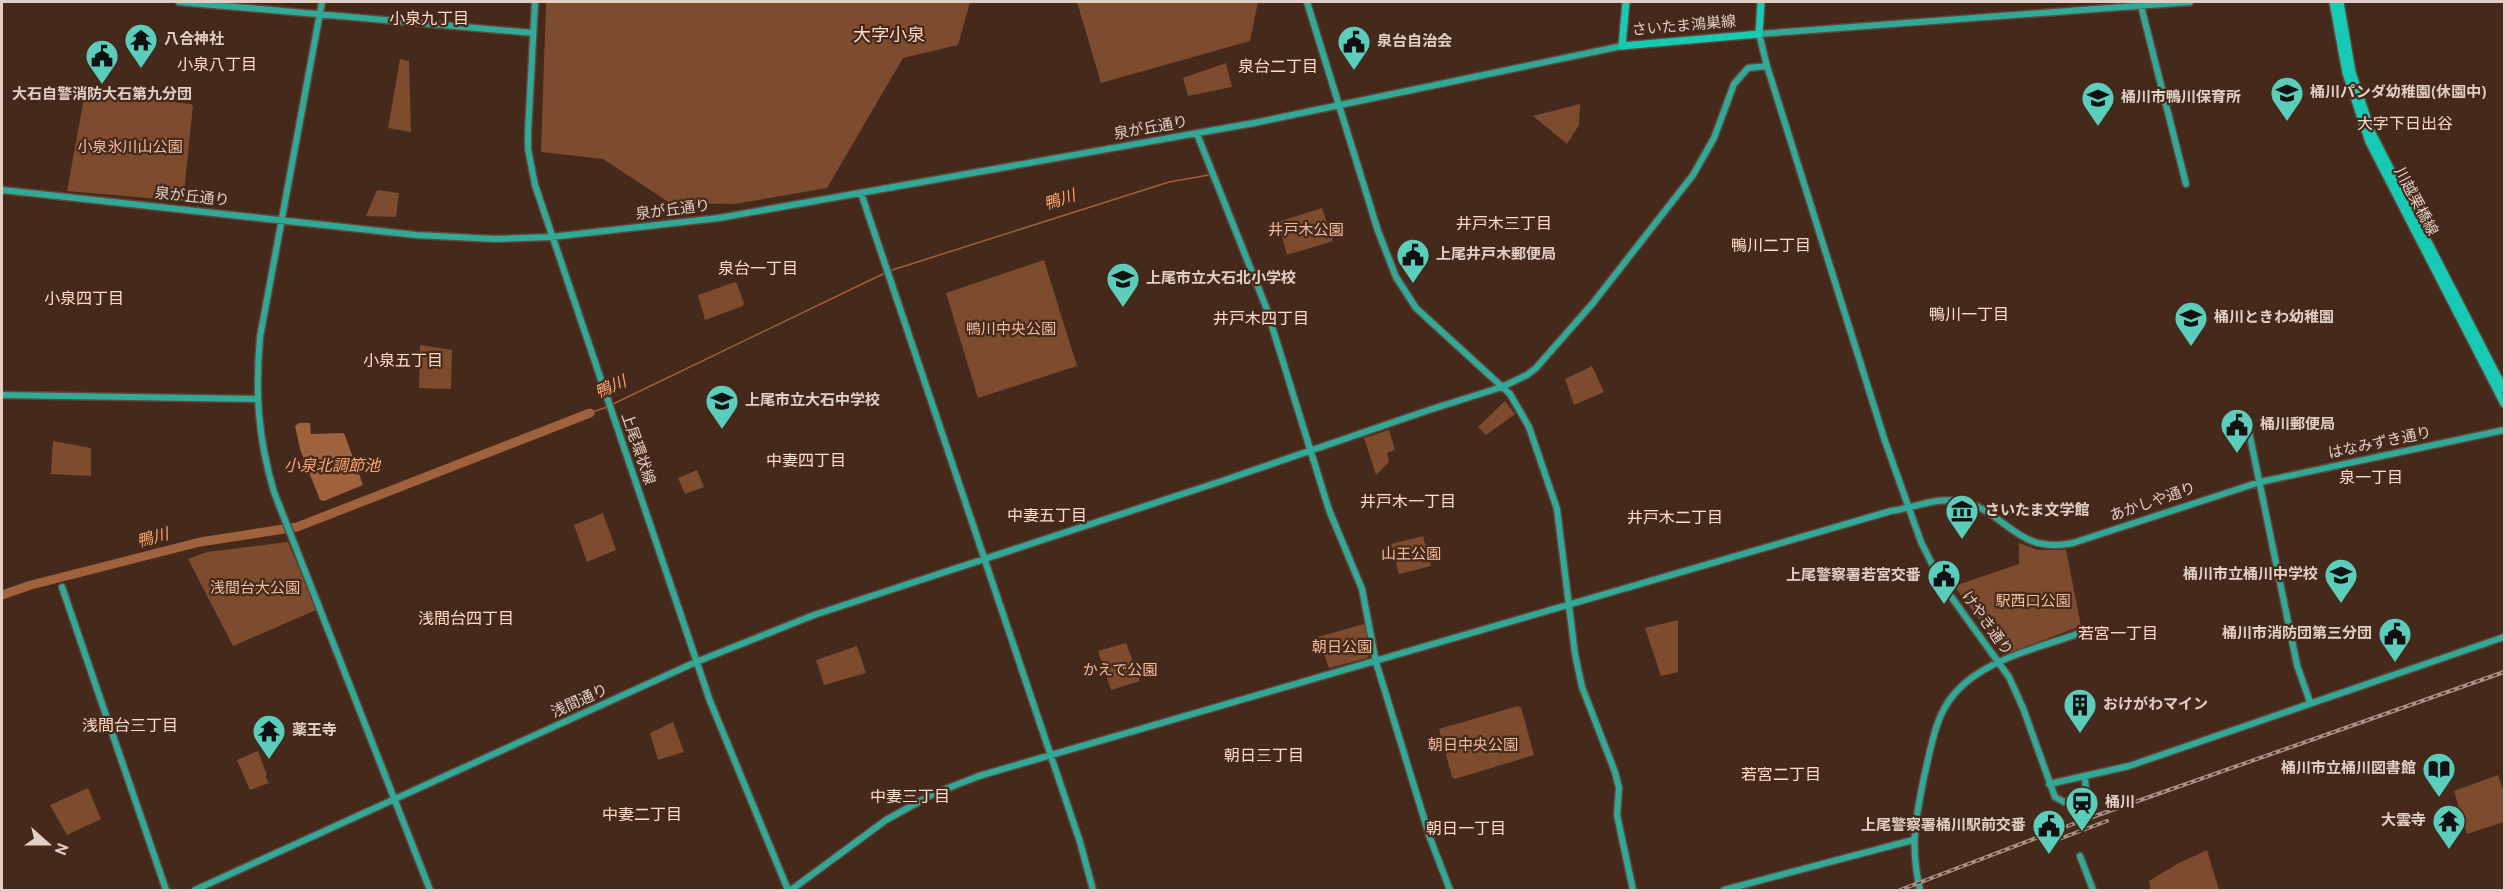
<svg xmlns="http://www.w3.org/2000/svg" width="2506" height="892" font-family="Overpass,'Noto Sans JP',sans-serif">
	<rect width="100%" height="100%" fill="#45291a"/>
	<!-- green -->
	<path fill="#7d4c2f" d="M546 2H970L958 45 903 58 827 188 735 204 670 203 603 159 541 152Z
		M1077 2H1258L1250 41 1101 83Z
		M400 59 409 61 411 132 388 128Z
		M1226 63 1232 87 1188 96 1183 78Z
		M85 93 191 104 193 106 183 201 67 191Z
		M1580 104 1579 125 1567 144 1533 116Z
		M377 190 399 193 396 217 366 216Z
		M1322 208 1333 241 1287 255 1278 222Z
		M1044 260 1077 366 978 398 946 293Z
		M735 282 737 284 744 303 743 306 705 320 698 295Z
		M420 345 452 350 451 389 419 388Z
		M1592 366 1604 392 1574 405 1565 379Z
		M1505 401 1515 414 1486 435 1478 427Z
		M1389 430 1395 450 1387 453 1389 462 1376 475 1364 438Z
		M53 441 91 448V476L51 474Z
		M697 470 704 487 685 494 678 478Z
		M603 513 616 550 587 562 574 525Z
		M1423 536 1431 566 1399 574 1391 544Z
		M288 542 316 610 233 646 188 559 207 552Z
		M2019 543 2038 550H2066L2081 626 2006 654 1954 586 2019 564Z
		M1678 620V672L1661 676 1645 628Z
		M1364 624 1366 626 1370 653 1367 658 1329 668 1318 637Z
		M1126 643 1140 681 1111 690 1098 651Z
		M857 646 866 673 824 685 816 660Z
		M1518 706 1521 707 1534 755 1455 779 1452 777 1439 729Z
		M673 722 684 752 658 760 650 733Z
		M258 751 267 775 265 776 269 783 250 790 237 760Z
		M2498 775 2504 793V822L2467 834 2454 791Z
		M88 788 101 819 67 835 50 805Z
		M2207 850 2219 890H2151L2149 881 2177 864Z"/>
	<!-- water -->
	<path fill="#a0613d" d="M299 423H310L311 434 344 433 363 485 324 501 320 500 300 449 295 426Z"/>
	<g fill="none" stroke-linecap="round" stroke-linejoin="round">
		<!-- stream -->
		<path stroke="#a0613d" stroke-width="1.5" d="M889 271 1169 182 1209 175
			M611 405 885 273
			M590 413 607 407"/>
		<!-- river -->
		<path stroke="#a0613d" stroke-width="9" d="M2 595 31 585 200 542 297 527 590 413"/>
		<defs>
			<path id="secondary" d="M179 2 533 33
				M322 2 260 337C255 393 258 438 274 492L430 890
				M535 2 528 132V149L535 185 710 701 788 890
				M1307 2 1378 231 1396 277 1416 308 1510 394 1529 427 1557 509 1575 654 1582 687 1615 772 1619 788 1617 815 1633 890
				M2140 2 2186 184
				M1197 134 1266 307 1329 510 1362 589 1376 662 1430 838 1450 890
				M2 190 416 235 495 239 551 237 719 218 1254 123 1622 46
				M861 193 1080 842 1093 890
				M2 395 257 399
				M2246 417 2297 665 2310 702
				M62 587 166 890
				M2085 777 2086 791 2083 796 2064 802 2055 797 2023 708 2009 677 1942 584 1921 542 1885 441 1767 66 1759 34 2190 2
				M2049 784 2129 766 2504 637
				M2080 856 2093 890
				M195 890 696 662 814 615 1222 481 1429 410 1502 387 1527 375 1536 368 1593 303 1693 175 1714 138 1734 84 1748 68 1767 66
				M791 890 886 820 933 794 979 776 1891 511C1914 508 1936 497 1959 501 2006 509 2014 555 2073 543L2260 482 2504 430
				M1724 890 1913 840
				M1920 890C1910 845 1915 822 1924 777 1929 757 1932 735 1941 715 1965 660 2038 650 2088 630"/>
			<path id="primary" d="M1626 2 1622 46 1759 34 1761 2
				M2333 2 2346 73 2369 142 2504 404
				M2340 2 2352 72 2372 133 2504 389"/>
		</defs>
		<!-- secondary casing -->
		<use href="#secondary" stroke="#614739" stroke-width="9"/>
		<!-- primary casing -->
		<use href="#primary" stroke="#614739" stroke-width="10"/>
		<!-- secondary -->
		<use href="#secondary" stroke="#31a998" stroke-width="6"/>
		<!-- primary -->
		<use href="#primary" stroke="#16cab4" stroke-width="7"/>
		<defs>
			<path id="rail" d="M2051 842 2107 821
				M1900 890 2081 821 2504 672"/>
		</defs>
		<!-- rail casing -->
		<use href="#rail" stroke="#a89286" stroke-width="4"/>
		<!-- rail -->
		<use href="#rail" stroke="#45291a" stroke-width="1.5" stroke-dasharray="4.5" stroke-linecap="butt"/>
	</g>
	<!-- icons -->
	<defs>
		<symbol id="temple-pin" viewBox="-11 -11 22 30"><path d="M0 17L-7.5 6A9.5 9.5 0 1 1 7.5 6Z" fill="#5bcebb" stroke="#45291a"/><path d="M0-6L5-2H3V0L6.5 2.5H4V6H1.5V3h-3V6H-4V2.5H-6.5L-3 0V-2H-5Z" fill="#111"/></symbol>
		<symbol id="civic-pin" viewBox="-11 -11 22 30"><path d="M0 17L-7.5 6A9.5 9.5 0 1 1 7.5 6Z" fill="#5bcebb" stroke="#45291a"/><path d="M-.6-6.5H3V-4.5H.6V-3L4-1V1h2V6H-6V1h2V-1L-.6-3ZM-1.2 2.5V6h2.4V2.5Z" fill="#111"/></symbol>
		<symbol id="school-pin" viewBox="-11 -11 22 30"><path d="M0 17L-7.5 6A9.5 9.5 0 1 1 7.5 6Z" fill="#5bcebb" stroke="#45291a"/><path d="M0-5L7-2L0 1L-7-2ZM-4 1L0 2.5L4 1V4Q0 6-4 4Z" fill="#111"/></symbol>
		<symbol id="museum-pin" viewBox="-11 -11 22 30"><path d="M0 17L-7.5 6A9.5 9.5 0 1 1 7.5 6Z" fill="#5bcebb" stroke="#45291a"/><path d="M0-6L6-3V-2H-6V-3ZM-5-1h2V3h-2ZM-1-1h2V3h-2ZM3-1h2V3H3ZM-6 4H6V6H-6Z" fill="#111"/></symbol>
		<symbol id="building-pin" viewBox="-11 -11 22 30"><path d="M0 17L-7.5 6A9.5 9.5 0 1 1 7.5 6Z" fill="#5bcebb" stroke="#45291a"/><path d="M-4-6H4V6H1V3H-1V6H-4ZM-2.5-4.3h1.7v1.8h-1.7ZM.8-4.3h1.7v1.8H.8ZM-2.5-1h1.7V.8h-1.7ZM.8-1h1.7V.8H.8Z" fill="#111"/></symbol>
		<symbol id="library-pin" viewBox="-11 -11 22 30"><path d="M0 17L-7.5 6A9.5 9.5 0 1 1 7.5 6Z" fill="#5bcebb" stroke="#45291a"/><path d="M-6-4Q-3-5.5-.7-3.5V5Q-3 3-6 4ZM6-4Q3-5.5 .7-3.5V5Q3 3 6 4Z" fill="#111"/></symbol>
		<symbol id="station-pin" viewBox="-11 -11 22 30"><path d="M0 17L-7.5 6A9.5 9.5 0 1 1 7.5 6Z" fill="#5bcebb" stroke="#45291a"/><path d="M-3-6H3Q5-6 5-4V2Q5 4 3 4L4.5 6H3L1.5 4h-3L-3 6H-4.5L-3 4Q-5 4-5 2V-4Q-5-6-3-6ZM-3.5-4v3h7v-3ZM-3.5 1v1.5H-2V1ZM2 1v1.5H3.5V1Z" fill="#111"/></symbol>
	</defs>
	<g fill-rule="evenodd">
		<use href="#temple-pin" x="122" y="21" width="38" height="52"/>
		<use href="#civic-pin" x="1335" y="23" width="38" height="52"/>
		<use href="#civic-pin" x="83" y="37" width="38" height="52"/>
		<use href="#school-pin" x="2268" y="74" width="38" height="52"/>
		<use href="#school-pin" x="2079" y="79" width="38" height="52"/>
		<use href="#civic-pin" x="1394" y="236" width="38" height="52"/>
		<use href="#school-pin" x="1104" y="260" width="38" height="52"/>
		<use href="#school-pin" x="2172" y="299" width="38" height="52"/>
		<use href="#school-pin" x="703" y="382" width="38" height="52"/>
		<use href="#civic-pin" x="2218" y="406" width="38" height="52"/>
		<use href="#museum-pin" x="1943" y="492" width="38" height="52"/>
		<use href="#school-pin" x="2322" y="556" width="38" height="52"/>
		<use href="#civic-pin" x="1925" y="557" width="38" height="52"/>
		<use href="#civic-pin" x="2376" y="615" width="38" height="52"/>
		<use href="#building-pin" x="2061" y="686" width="38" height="52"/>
		<use href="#temple-pin" x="250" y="712" width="38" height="52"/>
		<use href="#library-pin" x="2420" y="750" width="38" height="52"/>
		<use href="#station-pin" x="2063" y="784" width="38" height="52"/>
		<use href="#temple-pin" x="2430" y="802" width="38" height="52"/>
		<use href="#civic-pin" x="2030" y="807" width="38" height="52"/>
	</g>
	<g text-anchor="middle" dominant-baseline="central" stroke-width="4.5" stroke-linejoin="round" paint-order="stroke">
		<!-- street labels -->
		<g font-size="15" fill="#e1cfc5" stroke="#45291a">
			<text transform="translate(1684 27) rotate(-5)">さいたま鴻巣線</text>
			<text transform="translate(1151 129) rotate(-10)">泉が丘通り</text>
			<text transform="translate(192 198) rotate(6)">泉が丘通り</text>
			<text transform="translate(2415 202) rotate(62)">川越栗橋線</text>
			<text transform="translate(673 211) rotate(-7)">泉が丘通り</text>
			<text transform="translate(2380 444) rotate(-12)">はなみずき通り</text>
			<text transform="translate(637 449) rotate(71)">上尾環状線</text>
			<text transform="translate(2153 503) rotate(-19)">あかしや通り</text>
			<text transform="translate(1986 624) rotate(54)">けやき通り</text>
			<text transform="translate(580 702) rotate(-24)">浅間通り</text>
		</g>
		<!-- poi labels -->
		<g font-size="15" font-weight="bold" fill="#e1cfc5" stroke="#45291a" text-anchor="start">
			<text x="164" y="40">八合神社</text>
			<text x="1377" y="42">泉台自治会</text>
			<text x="2310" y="93">桶川パンダ幼稚園(休園中)</text>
			<text x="102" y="95" text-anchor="middle">大石自警消防大石第九分団</text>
			<text x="2121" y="98">桶川市鴨川保育所</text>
			<text x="1436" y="255">上尾井戸木郵便局</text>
			<text x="1146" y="279">上尾市立大石北小学校</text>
			<text x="2214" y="318">桶川ときわ幼稚園</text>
			<text x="745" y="401">上尾市立大石中学校</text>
			<text x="2260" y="425">桶川郵便局</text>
			<text x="1985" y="511">さいたま文学館</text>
			<text x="2318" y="575" text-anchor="end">桶川市立桶川中学校</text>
			<text x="1921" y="576" text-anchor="end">上尾警察署若宮交番</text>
			<text x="2372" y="634" text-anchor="end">桶川市消防団第三分団</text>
			<text x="2103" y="705">おけがわマイン</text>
			<text x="292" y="731">薬王寺</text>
			<text x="2416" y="769" text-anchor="end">桶川市立桶川図書館</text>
			<text x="2105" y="803">桶川</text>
			<text x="2426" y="821" text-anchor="end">大雲寺</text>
			<text x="2026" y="826" text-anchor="end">上尾警察署桶川駅前交番</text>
		</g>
		<!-- park labels -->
		<g font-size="15" fill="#f4bd9f" stroke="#45291a">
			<text x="130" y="148">小泉氷川山公園</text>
			<text x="1306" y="231">井戸木公園</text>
			<text x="1011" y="330">鴨川中央公園</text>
			<text x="1411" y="555">山王公園</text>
			<text x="255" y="589">浅間台大公園</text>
			<text x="2033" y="602">駅西口公園</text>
			<text x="1342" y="648">朝日公園</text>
			<text x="1120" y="671">かえで公園</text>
			<text x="1473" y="746">朝日中央公園</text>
		</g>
		<!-- neighbourhood labels -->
		<g font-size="16" fill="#ffdac6" stroke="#45291a">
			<text x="429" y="20">小泉九丁目</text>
			<text x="217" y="66">小泉八丁目</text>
			<text x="1278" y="68">泉台二丁目</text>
			<text x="2405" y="125">大字下日出谷</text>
			<text x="1504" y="225">井戸木三丁目</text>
			<text x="1771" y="247">鴨川二丁目</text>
			<text x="758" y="270">泉台一丁目</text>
			<text x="84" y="300">小泉四丁目</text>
			<text x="1969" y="316">鴨川一丁目</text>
			<text x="1261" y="320">井戸木四丁目</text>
			<text x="403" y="362">小泉五丁目</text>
			<text x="806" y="462">中妻四丁目</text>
			<text x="2371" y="479">泉一丁目</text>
			<text x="1408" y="503">井戸木一丁目</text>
			<text x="1047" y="517">中妻五丁目</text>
			<text x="1675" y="519">井戸木二丁目</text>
			<text x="466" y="620">浅間台四丁目</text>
			<text x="2118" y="635">若宮一丁目</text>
			<text x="130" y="727">浅間台三丁目</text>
			<text x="1264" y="757">朝日三丁目</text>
			<text x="1781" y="776">若宮二丁目</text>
			<text x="910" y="798">中妻三丁目</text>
			<text x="642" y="816">中妻二丁目</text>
			<text x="1466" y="830">朝日一丁目</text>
		</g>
		<!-- water labels -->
		<g font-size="16" font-style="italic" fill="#ffa571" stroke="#45291a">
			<text transform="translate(1060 201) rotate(-18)">鴨川</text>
			<text transform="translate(611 388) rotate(-24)">鴨川</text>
			<text x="332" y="467">小泉北調節池</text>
			<text transform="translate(153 539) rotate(-15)">鴨川</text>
		</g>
		<!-- quarter labels -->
		<g font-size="18" fill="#ffdac6" stroke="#45291a">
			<text x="889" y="36">大字小泉</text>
		</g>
	</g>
	<!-- border -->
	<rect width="2506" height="892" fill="none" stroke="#e1cfc5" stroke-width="6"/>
	<!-- north arrow -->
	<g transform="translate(48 844) rotate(111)" stroke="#45291a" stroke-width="4.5" paint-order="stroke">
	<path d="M0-4.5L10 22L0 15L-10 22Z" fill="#e1cfc5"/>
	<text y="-9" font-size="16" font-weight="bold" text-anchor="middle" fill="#e1cfc5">N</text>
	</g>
</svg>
